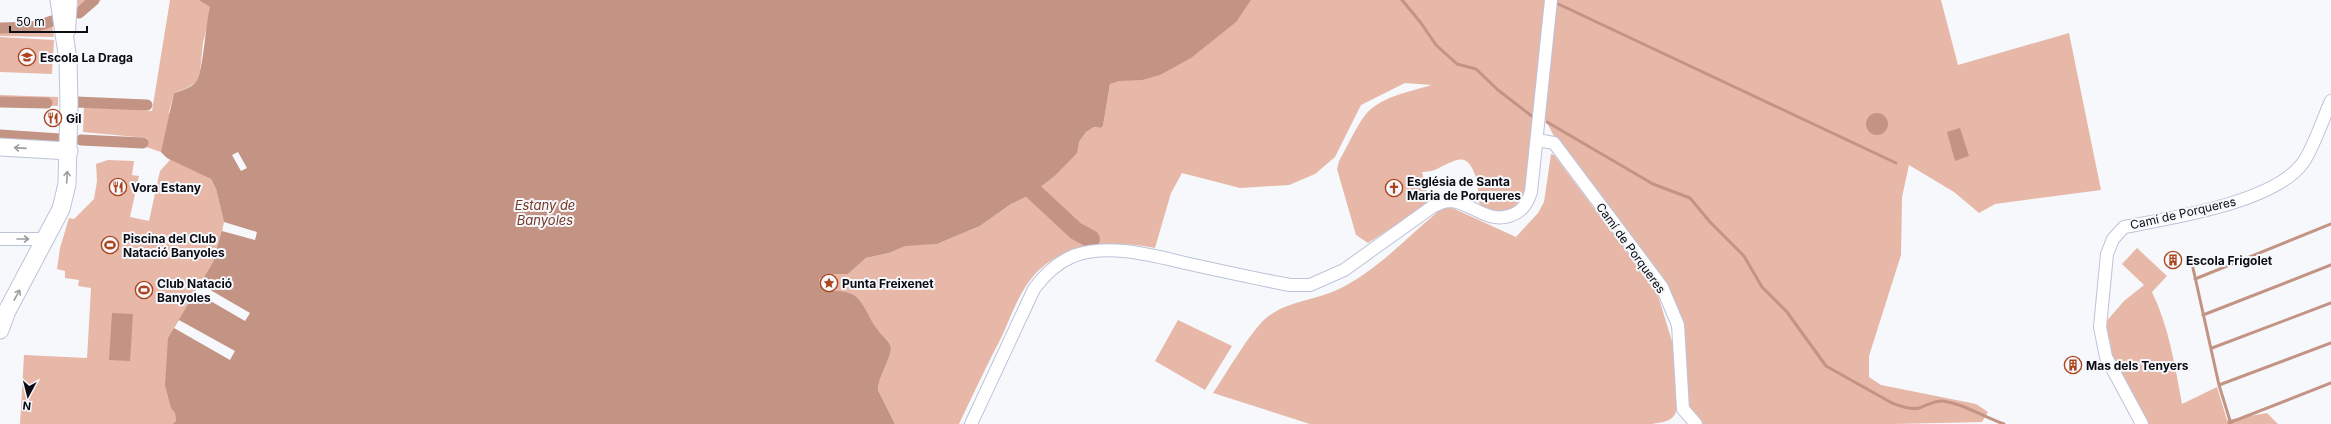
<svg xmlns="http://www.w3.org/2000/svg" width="2331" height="424" font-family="Inter,sans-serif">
	<rect width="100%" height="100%" fill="#f6f8fc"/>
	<!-- green -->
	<path fill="#e7b8a7" d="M78 0H101L78 19Z
		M170 0H214L203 43 200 71 197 82 185 89 174 93 169 112 200 172 211 179 216 189 224 222 213 262 168 339 176 421 181 424H20L24 355 87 358 91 288 78 286 79 280 65 278V271L57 269 60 248 69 218 74 219 94 199 97 181 96 164 108 160 134 161 132 175 139 176 130 217 149 221 160 171 170 160 161 152 146 147 147 138 83 132 84 105 152 111Z
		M1240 0H1545L1527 188C1517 210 1500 221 1479 203 1477 196 1479 189 1477 181 1468 150 1458 159 1437 169 1433 171 1427 172 1422 172L1430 203 1368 243 1356 235 1337 169 1339 161C1347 147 1354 131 1363 118 1377 97 1409 92 1432 85L1405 83 1361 105 1335 157 1315 174 1289 185 1240 188 1182 173 1171 193 1155 248C1117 240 1068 242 1039 270 1021 287 1012 314 1002 336 987 365 973 394 959 424H895L878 390C878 377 889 363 891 349 891 341 881 336 877 330 869 319 864 300 852 294 841 289 831 293 820 285L819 279 836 274H848L866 258 889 253 905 245 937 244 980 226 1011 204 1030 195 1055 176 1076 153 1079 142 1086 132 1094 127 1101 128 1103 126 1110 84Z
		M1557 0H1941L1958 65 2069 33 2101 190 1995 204 1979 213 1954 192 1909 165 1902 197 1901 255 1869 356V377L1881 385 1976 404 1988 412 1982 422 1895 424H1703L1695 419 1687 407 1682 324 1555 138 1545 119Z
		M51 19 54 37 0 36V24Z
		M0 37 54 40 52 74 0 72Z
		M0 95 58 97V106L0 103Z
		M1551 154 1554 155 1657 292 1674 348 1677 407C1675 422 1664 422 1651 424H1310L1213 393C1226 374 1250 332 1266 318 1289 300 1314 301 1339 289 1378 270 1407 237 1440 210L1448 206 1516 237 1538 213 1544 202Z
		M2137 248 2167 276 2152 292C2169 327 2175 366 2182 404L2217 387 2227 420 2267 413 2278 424H2146L2111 359V346L2104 324 2124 301 2144 285 2122 264Z
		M1178 320 1232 346 1205 390 1155 361Z"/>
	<!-- water -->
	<path fill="#c39484" d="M199 0H1251L1236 22 1191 58 1160 75 1142 80 1119 81 1110 84 1103 126 1101 128 1094 127 1086 132 1079 142 1077 153 1055 176 1030 195 1011 204 980 226 937 244 905 246 889 253 866 258 848 274H836L819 279 820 285C831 293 841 289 852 294 864 300 869 319 877 329 881 336 891 341 891 349 889 363 878 377 878 390L895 424H173L176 421 175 413 171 408 165 385 168 338 213 262 224 222 216 189 211 179 167 158 161 152 174 93C181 91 191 88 196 82 203 74 206 21 210 7Z
		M1866 124a11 11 0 1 1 22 0a11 11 0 1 1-22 0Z
		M1960 128 1969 156 1955 161 1947 132Z
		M112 313 133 314 130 361 109 360Z"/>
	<!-- pier -->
	<path fill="#f6f8fc" d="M238 152 247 168 241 171 232 155Z
		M224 222 257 232 255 240 222 231Z
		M200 284 250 313 245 321 195 292Z
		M179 320 235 351 230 360 174 328Z"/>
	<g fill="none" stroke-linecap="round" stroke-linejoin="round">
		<!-- stream -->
		<path stroke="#c39484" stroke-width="3" d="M1402 0 1421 23 1436 45 1457 64 1476 69 1498 90 1533 117
			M1554 2 1896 163
			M1547 122 1653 184 1690 198 1710 222 1744 256 1762 287 1787 312 1826 366 1892 403C1900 406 1910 410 1919 408 1926 406 1935 400 1943 401 1965 404 1983 417 2004 424
			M2193 268 2219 385 2231 424
			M2195 279 2331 224
			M2203 315 2331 265
			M2212 348 2331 303
			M2219 385 2331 343
			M2229 423 2331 383"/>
		<!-- canal -->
		<path stroke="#c39484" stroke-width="11" d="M79 13 94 0
			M0 28 35 27 52 21
			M0 102 47 103
			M76 102 147 105
			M0 135 60 139
			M81 140 143 143"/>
		<!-- river -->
		<path stroke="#c39484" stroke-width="18" d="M1034 192 1076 231 1091 239"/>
		<defs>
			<path id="street" d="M69 31 71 0
				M1537 140 1554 143 1662 287 1678 325 1683 409 1696 424
				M0 239H46
				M971 424 1034 289C1044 275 1057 263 1073 256 1111 242 1157 257 1194 265 1226 272 1258 279 1290 285H1310L1344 270 1432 207C1438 204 1444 201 1450 201 1471 202 1486 223 1509 216 1522 212 1527 204 1531 192L1551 0
				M2142 424 2106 357 2100 327 2107 254 2113 239 2124 227C2171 218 2272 203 2302 164 2312 152 2324 116 2331 101"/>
			<path id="secondary" d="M0 147 69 151
				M0 330 7 311 61 209 67 184 69 104 68 60 59 0"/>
		</defs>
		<!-- street casing -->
		<use href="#street" stroke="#bdc3d9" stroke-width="14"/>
		<!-- secondary casing -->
		<use href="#secondary" stroke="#bdc3d9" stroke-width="19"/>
		<!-- street -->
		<use href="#street" stroke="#fff" stroke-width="12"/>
		<!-- secondary -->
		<use href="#secondary" stroke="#fff" stroke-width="17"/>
	</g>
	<!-- one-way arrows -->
	<defs><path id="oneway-shaft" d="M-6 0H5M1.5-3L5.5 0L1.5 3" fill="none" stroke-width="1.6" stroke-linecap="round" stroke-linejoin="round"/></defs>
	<g stroke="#9d9ea1">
		<use href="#oneway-shaft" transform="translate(20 148) rotate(-176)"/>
		<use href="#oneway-shaft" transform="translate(67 177) rotate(-87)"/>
		<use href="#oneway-shaft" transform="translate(23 239)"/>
		<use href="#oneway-shaft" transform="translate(17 295) rotate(-61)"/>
	</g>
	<!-- icons -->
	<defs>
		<symbol id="school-ring" viewBox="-11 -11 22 22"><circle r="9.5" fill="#f6f8fc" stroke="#ac451e" stroke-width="1.5"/><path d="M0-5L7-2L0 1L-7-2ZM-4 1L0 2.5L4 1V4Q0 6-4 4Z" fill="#ac451e"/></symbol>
		<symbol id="restaurant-ring" viewBox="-11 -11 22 22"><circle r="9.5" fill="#f6f8fc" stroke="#ac451e" stroke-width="1.5"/><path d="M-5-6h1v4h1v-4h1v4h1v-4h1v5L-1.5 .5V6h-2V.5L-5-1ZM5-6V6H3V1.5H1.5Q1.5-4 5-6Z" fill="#ac451e"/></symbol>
		<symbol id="church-ring" viewBox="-11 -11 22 22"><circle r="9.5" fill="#f6f8fc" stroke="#ac451e" stroke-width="1.5"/><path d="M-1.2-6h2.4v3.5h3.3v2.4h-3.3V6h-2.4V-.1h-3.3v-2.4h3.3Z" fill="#ac451e"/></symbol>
		<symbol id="stadium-ring" viewBox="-11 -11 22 22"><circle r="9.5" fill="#f6f8fc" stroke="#ac451e" stroke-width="1.5"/><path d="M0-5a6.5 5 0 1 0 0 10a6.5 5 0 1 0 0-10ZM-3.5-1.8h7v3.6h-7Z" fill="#ac451e"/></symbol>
		<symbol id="building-ring" viewBox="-11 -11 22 22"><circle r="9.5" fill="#f6f8fc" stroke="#ac451e" stroke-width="1.5"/><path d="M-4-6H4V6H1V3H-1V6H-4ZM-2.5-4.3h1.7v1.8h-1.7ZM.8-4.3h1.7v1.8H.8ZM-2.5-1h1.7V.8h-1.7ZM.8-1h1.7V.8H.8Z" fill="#ac451e"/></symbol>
		<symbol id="sight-ring" viewBox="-11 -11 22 22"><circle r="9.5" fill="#f6f8fc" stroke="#ac451e" stroke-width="1.5"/><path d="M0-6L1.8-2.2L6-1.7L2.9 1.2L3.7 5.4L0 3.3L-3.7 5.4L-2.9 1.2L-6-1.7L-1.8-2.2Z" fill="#ac451e"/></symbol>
	</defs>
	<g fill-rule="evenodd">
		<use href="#school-ring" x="17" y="47" width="20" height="20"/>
		<use href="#restaurant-ring" x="43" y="108" width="20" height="20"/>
		<use href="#restaurant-ring" x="108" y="177" width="20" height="20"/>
		<use href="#church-ring" x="1384" y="178" width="20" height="20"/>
		<use href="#stadium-ring" x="100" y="235" width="20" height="20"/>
		<use href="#building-ring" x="2163" y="250" width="20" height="20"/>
		<use href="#sight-ring" x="819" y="273" width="20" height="20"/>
		<use href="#stadium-ring" x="134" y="280" width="20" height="20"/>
		<use href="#building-ring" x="2063" y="355" width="20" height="20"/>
	</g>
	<g text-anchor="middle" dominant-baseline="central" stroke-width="4" stroke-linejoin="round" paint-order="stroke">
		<!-- poi labels -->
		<g font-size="12" font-weight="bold" fill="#0b0c14" stroke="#f6f8fc" text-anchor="start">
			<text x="40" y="57">Escola La Draga</text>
			<text x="66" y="118">Gil</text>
			<text x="1407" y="181">Església de Santa<tspan x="1407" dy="14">Maria de Porqueres</tspan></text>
			<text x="131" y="187">Vora Estany</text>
			<text x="123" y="238">Piscina del Club<tspan x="123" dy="14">Natació Banyoles</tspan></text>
			<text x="2186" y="260">Escola Frigolet</text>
			<text x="157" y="283">Club Natació<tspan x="157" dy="14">Banyoles</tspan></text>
			<text x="842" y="283">Punta Freixenet</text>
			<text x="2086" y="365">Mas dels Tenyers</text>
		</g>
		<!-- street labels -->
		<g font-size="12" fill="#0b0c14" stroke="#f6f8fc">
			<text transform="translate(2183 213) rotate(-13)">Camí de Porqueres</text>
			<text transform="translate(1631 248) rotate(54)">Camí de Porqueres</text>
		</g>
		<!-- water labels -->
		<g font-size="13" font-style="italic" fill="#743823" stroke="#f6f8fc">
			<text x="545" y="205">Estany de<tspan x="545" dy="15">Banyoles</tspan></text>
		</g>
	</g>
	<!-- north arrow -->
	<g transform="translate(28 396) rotate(187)" stroke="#f6f8fc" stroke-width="3" paint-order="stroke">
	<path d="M0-3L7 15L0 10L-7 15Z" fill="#0b0c14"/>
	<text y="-6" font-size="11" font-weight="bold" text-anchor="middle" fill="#0b0c14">N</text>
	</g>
	<!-- scale -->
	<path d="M10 26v6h77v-6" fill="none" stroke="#0b0c14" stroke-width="2"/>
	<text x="16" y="26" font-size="12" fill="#0b0c14" stroke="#f6f8fc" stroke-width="3" paint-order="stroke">50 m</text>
</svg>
